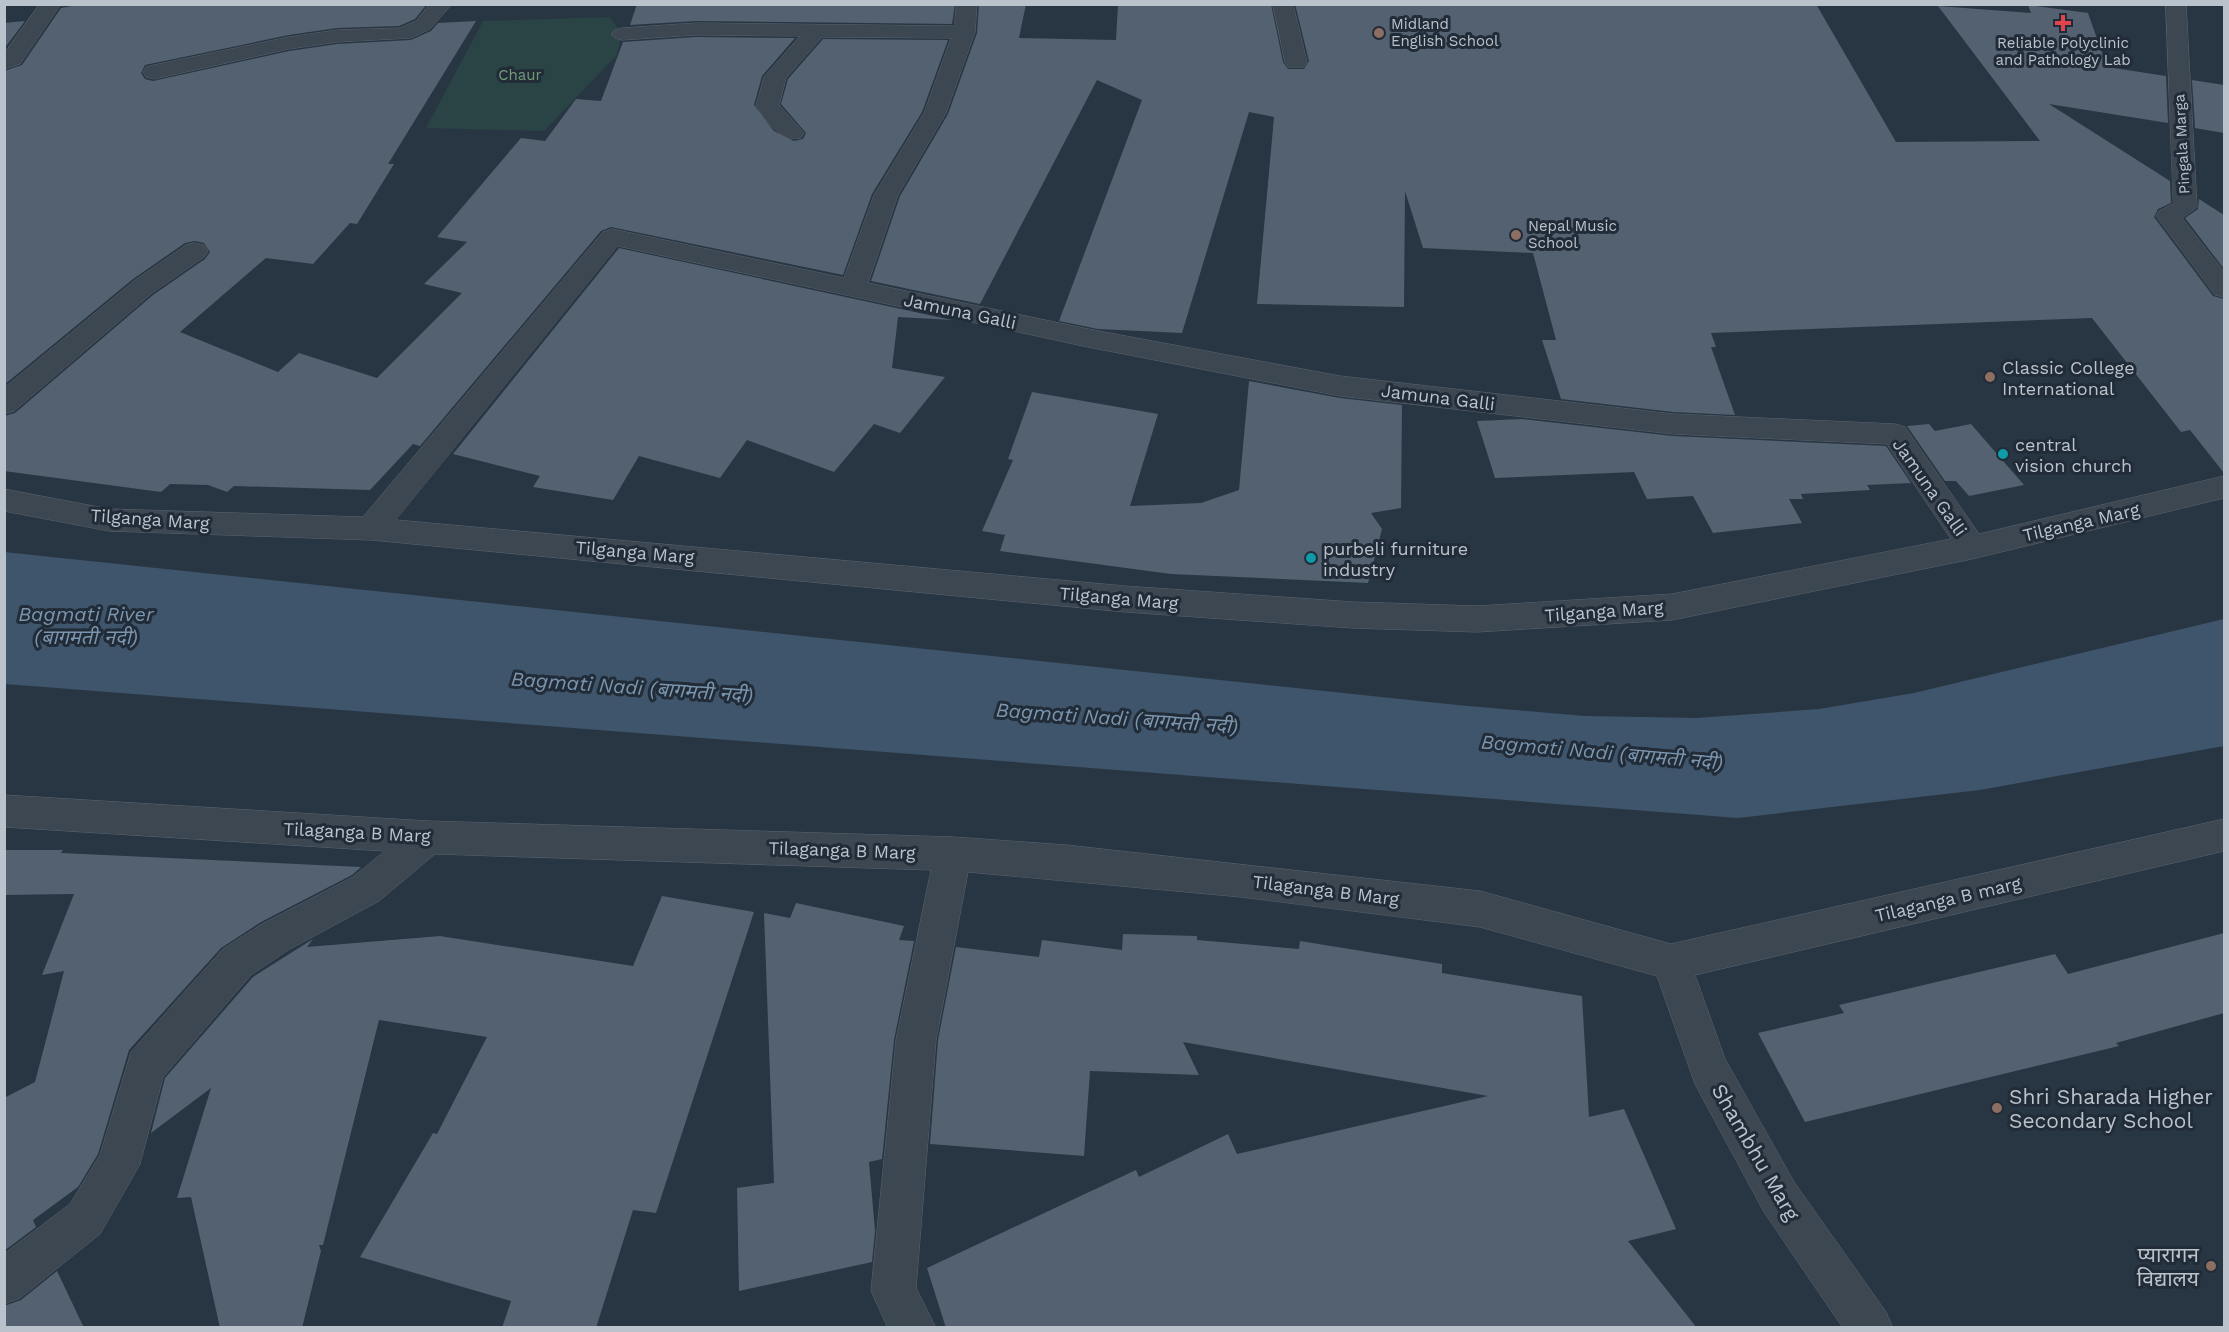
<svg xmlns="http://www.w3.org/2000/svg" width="2229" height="1332" font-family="'Work Sans','Noto Sans Devanagari',sans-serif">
	<rect width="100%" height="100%" fill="#283643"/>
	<!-- green -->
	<path fill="#2a4344" d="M610 17 622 34 617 55 544 131 426 128 483 21Z"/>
	<!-- water -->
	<path fill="#3f556b" d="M4 552 1457 705 1585 716 1697 718 1819 709 1914 693 2224 619V746L1980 790 1738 818 5 684Z"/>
	<!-- building -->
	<path fill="#546170" d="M83 4H427L415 19 399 26 337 28 289 35 145 65 141 73 145 79 153 81 289 51 337 44 411 40 431 31 438 23 476 21 388 164H394L357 224 350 223 313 264 266 258 180 332 278 372 299 353 377 378 462 293 424 284 467 242 437 237 521 138 545 141 576 99 601 101 623 42 696 37 795 38 762 76 754 105 774 131 794 141 803 139 806 133 781 104 788 79 823 39 948 40 922 112 872 194 843 275 611 227 601 231 420 446 413 444 370 490 234 486 227 492 208 485 170 484 161 492 4 471V416L15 413 153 295 205 259 210 252 204 243 195 241 185 243 133 279 4 385V71L22 65 61 8Z
		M637 4H955L952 24 696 21 630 25Z
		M979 4H1026L1019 38 1116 40 1118 4H1271L1283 62 1288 69H1304L1309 61 1295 4H1816L1896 142 2040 141 1938 6 2031 13 2028 5 2088 13 2107 67 2166 76 2168 123 2049 104 2170 181 2171 203 2158 209 2154 217 2213 296 2224 299V473L2190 430 2181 432 2092 318 1711 333 1716 347H1711L1735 415 1673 412 1561 399 1542 340H1556L1533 253 1423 248 1405 191 1404 307 1257 304 1274 117 1249 112 1182 333 1098 329 1059 321 1142 100 1097 80 980 304 871 281 900 196 948 114 977 33Z
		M25 21 4 49V23Z
		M2192 80 2224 85V133L2195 128Z
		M2199 199 2224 215V269L2185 218 2198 209Z
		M619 248 952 320 898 317 892 368 945 377 900 433 874 424 834 472 747 440 720 478 639 456 613 500 533 487 540 476 453 454Z
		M1249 381 1340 398 1402 405 1401 508 1371 513 1382 529 1368 583 1171 574 1000 551 1005 535 982 531 1013 460 1008 459 1032 392 1158 414 1130 506 1201 503 1239 490Z
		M1522 419 1673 436 1886 446 1911 483 1867 485 1870 490 1801 494 1803 499H1789L1802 523 1713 533 1693 496 1647 499 1634 472 1495 478 1477 421Z
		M1929 424 1935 431 1971 424 2024 485 1969 496 1956 481H1945L1907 426Z
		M4 850H63L61 853 361 867 352 875 261 922 221 948 129 1050 98 1154 78 1187 33 1220 36 1227 4 1251V1098L35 1082 64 971 42 975 74 894 4 895Z
		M662 896 754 912 656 1213 633 1210 596 1328H502L511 1301 360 1257 433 1133 437 1134 487 1037 379 1020 323 1245H319L321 1251 302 1328H220L191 1197 177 1198 211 1088 151 1133 165 1078 253 977 313 939 307 947 440 936 633 966Z
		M796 903 904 926 899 940 914 941 894 1040 882 1159 869 1162 875 1231 872 1262 739 1291 737 1188 774 1183 764 913 790 918Z
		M2224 933V1013L2116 1043 2119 1046 1805 1122 1758 1033 1844 1013 1839 1005 2055 954 2068 974Z
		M1123 934 1197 936V940L1299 949 1300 941 1442 964V973L1582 996 1589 1117 1624 1109 1676 1229 1628 1241 1697 1328H946L927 1268 1136 1170 1139 1177 1228 1134 1237 1154 1488 1096 1183 1042 1199 1075 1090 1071 1084 1156 930 1144 938 1040 956 947 1039 957 1042 940 1122 950Z
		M57 1271 84 1328H4V1306L21 1300Z"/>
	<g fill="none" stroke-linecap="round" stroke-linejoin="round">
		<defs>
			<path id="minor" d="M40 4H61L20 64 4 69V54Z
				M430 4H452L430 29 411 38 337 42 289 49 154 79 146 77 143 72 146 67 154 65 289 37 337 30 400 28 416 21Z
				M957 4H977L975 32 946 113 898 195 868 283 1088 329 1340 376 1673 414 1895 424 1905 427 1979 534 2224 476V498L1972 559 1672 620 1477 632 1353 628 1125 612 371 540 109 531 4 511V489L109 509 363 517 603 232 612 229 844 278 874 195 924 113 951 38 822 37 786 78 779 105 804 133 801 138C782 143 766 121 756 106L764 77 800 36 696 35 622 40 615 38 611 34 615 30 622 28 696 23 954 26ZM618 246 1088 347 1340 396 1673 434 1887 444 1951 539 1672 594 1477 606 1353 602 1125 586 396 520Z
				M1273 4H1293L1307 62 1304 67H1288L1285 62Z
				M2166 4H2186L2197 207 2182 218 2224 272V297L2215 295 2156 216 2159 211 2173 204Z
				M195 243 204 245 208 251 204 257 152 293 14 411 4 414V388L134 281 186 245Z
				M4 795 428 821 953 837 1066 845 1480 891 1671 944 2224 819V851L1695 975 1725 1059 1794 1182 1886 1312 1893 1328H1843L1764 1212 1695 1084 1657 976 1480 927 1241 897 968 872 936 1040 916 1288 936 1328H888L871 1291 896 1040 931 870 435 854 379 901 288 950 251 975 163 1077 140 1164 100 1234 20 1298 4 1304V1254L70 1204 100 1155 131 1052 223 949 262 924 353 877 385 851 4 827Z"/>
		</defs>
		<!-- minor casing -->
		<use href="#minor" stroke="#5b6570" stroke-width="1"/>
		<!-- minor -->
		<use href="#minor" fill="#3c4752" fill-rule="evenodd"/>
	</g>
	<!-- markers -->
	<path fill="#e0444e" stroke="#212c38" stroke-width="2" d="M2060 14h6v6h6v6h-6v6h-6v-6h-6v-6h6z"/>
	<g fill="#8d6e63" stroke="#212c38" stroke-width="2">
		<circle cx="1379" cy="33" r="6"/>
		<circle cx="1516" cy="235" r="6"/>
		<circle cx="1990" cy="377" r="6"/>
		<circle cx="1997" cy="1108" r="6"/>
		<circle cx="2211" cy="1266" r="6"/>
	</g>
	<g fill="#0f9aa8" stroke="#212c38" stroke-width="2">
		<circle cx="2003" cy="454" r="6"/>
		<circle cx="1311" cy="558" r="6"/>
	</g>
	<g text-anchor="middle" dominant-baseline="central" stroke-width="6" stroke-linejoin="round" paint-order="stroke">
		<!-- far-poi labels -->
		<g font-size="15" fill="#bac2cc" stroke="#212c38" text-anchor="start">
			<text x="1391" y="24">Midland<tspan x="1391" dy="17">English School</tspan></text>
			<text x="2063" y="43" text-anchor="middle">Reliable Polyclinic<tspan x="2063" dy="17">and Pathology Lab</tspan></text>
			<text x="1528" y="226">Nepal Music<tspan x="1528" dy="17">School</tspan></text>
		</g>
		<!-- far-park labels -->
		<g font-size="15" fill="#729c78" stroke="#212c38">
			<text x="520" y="75">Chaur</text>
		</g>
		<!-- far-street labels -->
		<g font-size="15" fill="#bac2cc" stroke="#212c38">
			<text transform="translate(2182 144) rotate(-93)">Pingala Marga</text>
		</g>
		<!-- street labels -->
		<g font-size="18" fill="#bac2cc" stroke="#212c38">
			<text transform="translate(960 311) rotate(12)">Jamuna Galli</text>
			<text transform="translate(1438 397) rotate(7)">Jamuna Galli</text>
			<text transform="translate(1930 487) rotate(55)">Jamuna Galli</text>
			<text transform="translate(150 519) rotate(4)">Tilganga Marg</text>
			<text transform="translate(2081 522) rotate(-13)">Tilganga Marg</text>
			<text transform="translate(635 552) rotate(5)">Tilganga Marg</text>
			<text transform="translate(1119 598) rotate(5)">Tilganga Marg</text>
			<text transform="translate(1604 611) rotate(-4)">Tilganga Marg</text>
			<text transform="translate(357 832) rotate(3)">Tilaganga B Marg</text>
			<text transform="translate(842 850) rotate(2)">Tilaganga B Marg</text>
			<text transform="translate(1326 890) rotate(7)">Tilaganga B Marg</text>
			<text transform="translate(1948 899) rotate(-13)">Tilaganga B marg</text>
		</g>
		<!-- poi labels -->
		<g font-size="18" fill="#bac2cc" stroke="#212c38" text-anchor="start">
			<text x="2002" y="367">Classic College<tspan x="2002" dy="21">International</tspan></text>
			<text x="2015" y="444">central<tspan x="2015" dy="21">vision church</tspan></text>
			<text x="1323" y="548">purbeli furniture<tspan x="1323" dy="21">industry</tspan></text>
		</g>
		<!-- water labels -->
		<g font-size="20" font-style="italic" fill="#7b95ae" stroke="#212c38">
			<text x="86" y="614">Bagmati River<tspan x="86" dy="23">(बागमती नदी)</tspan></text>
			<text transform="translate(632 687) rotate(4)">Bagmati Nadi (बागमती नदी)</text>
			<text transform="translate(1117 718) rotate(4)">Bagmati Nadi (बागमती नदी)</text>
			<text transform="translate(1602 752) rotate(5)">Bagmati Nadi (बागमती नदी)</text>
		</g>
		<!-- near-poi labels -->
		<g font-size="21" fill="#bac2cc" stroke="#212c38" text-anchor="start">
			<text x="2009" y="1096">Shri Sharada Higher<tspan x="2009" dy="24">Secondary School</tspan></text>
			<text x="2199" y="1254" text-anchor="end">प्यारागन<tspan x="2199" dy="24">विद्यालय</tspan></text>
		</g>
		<!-- near-street labels -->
		<g font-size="21" fill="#bac2cc" stroke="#212c38">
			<text transform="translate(1756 1152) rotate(60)">Shambhu Marg</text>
		</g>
	</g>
	<!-- border -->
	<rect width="2229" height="1332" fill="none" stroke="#bac2cc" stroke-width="12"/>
</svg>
